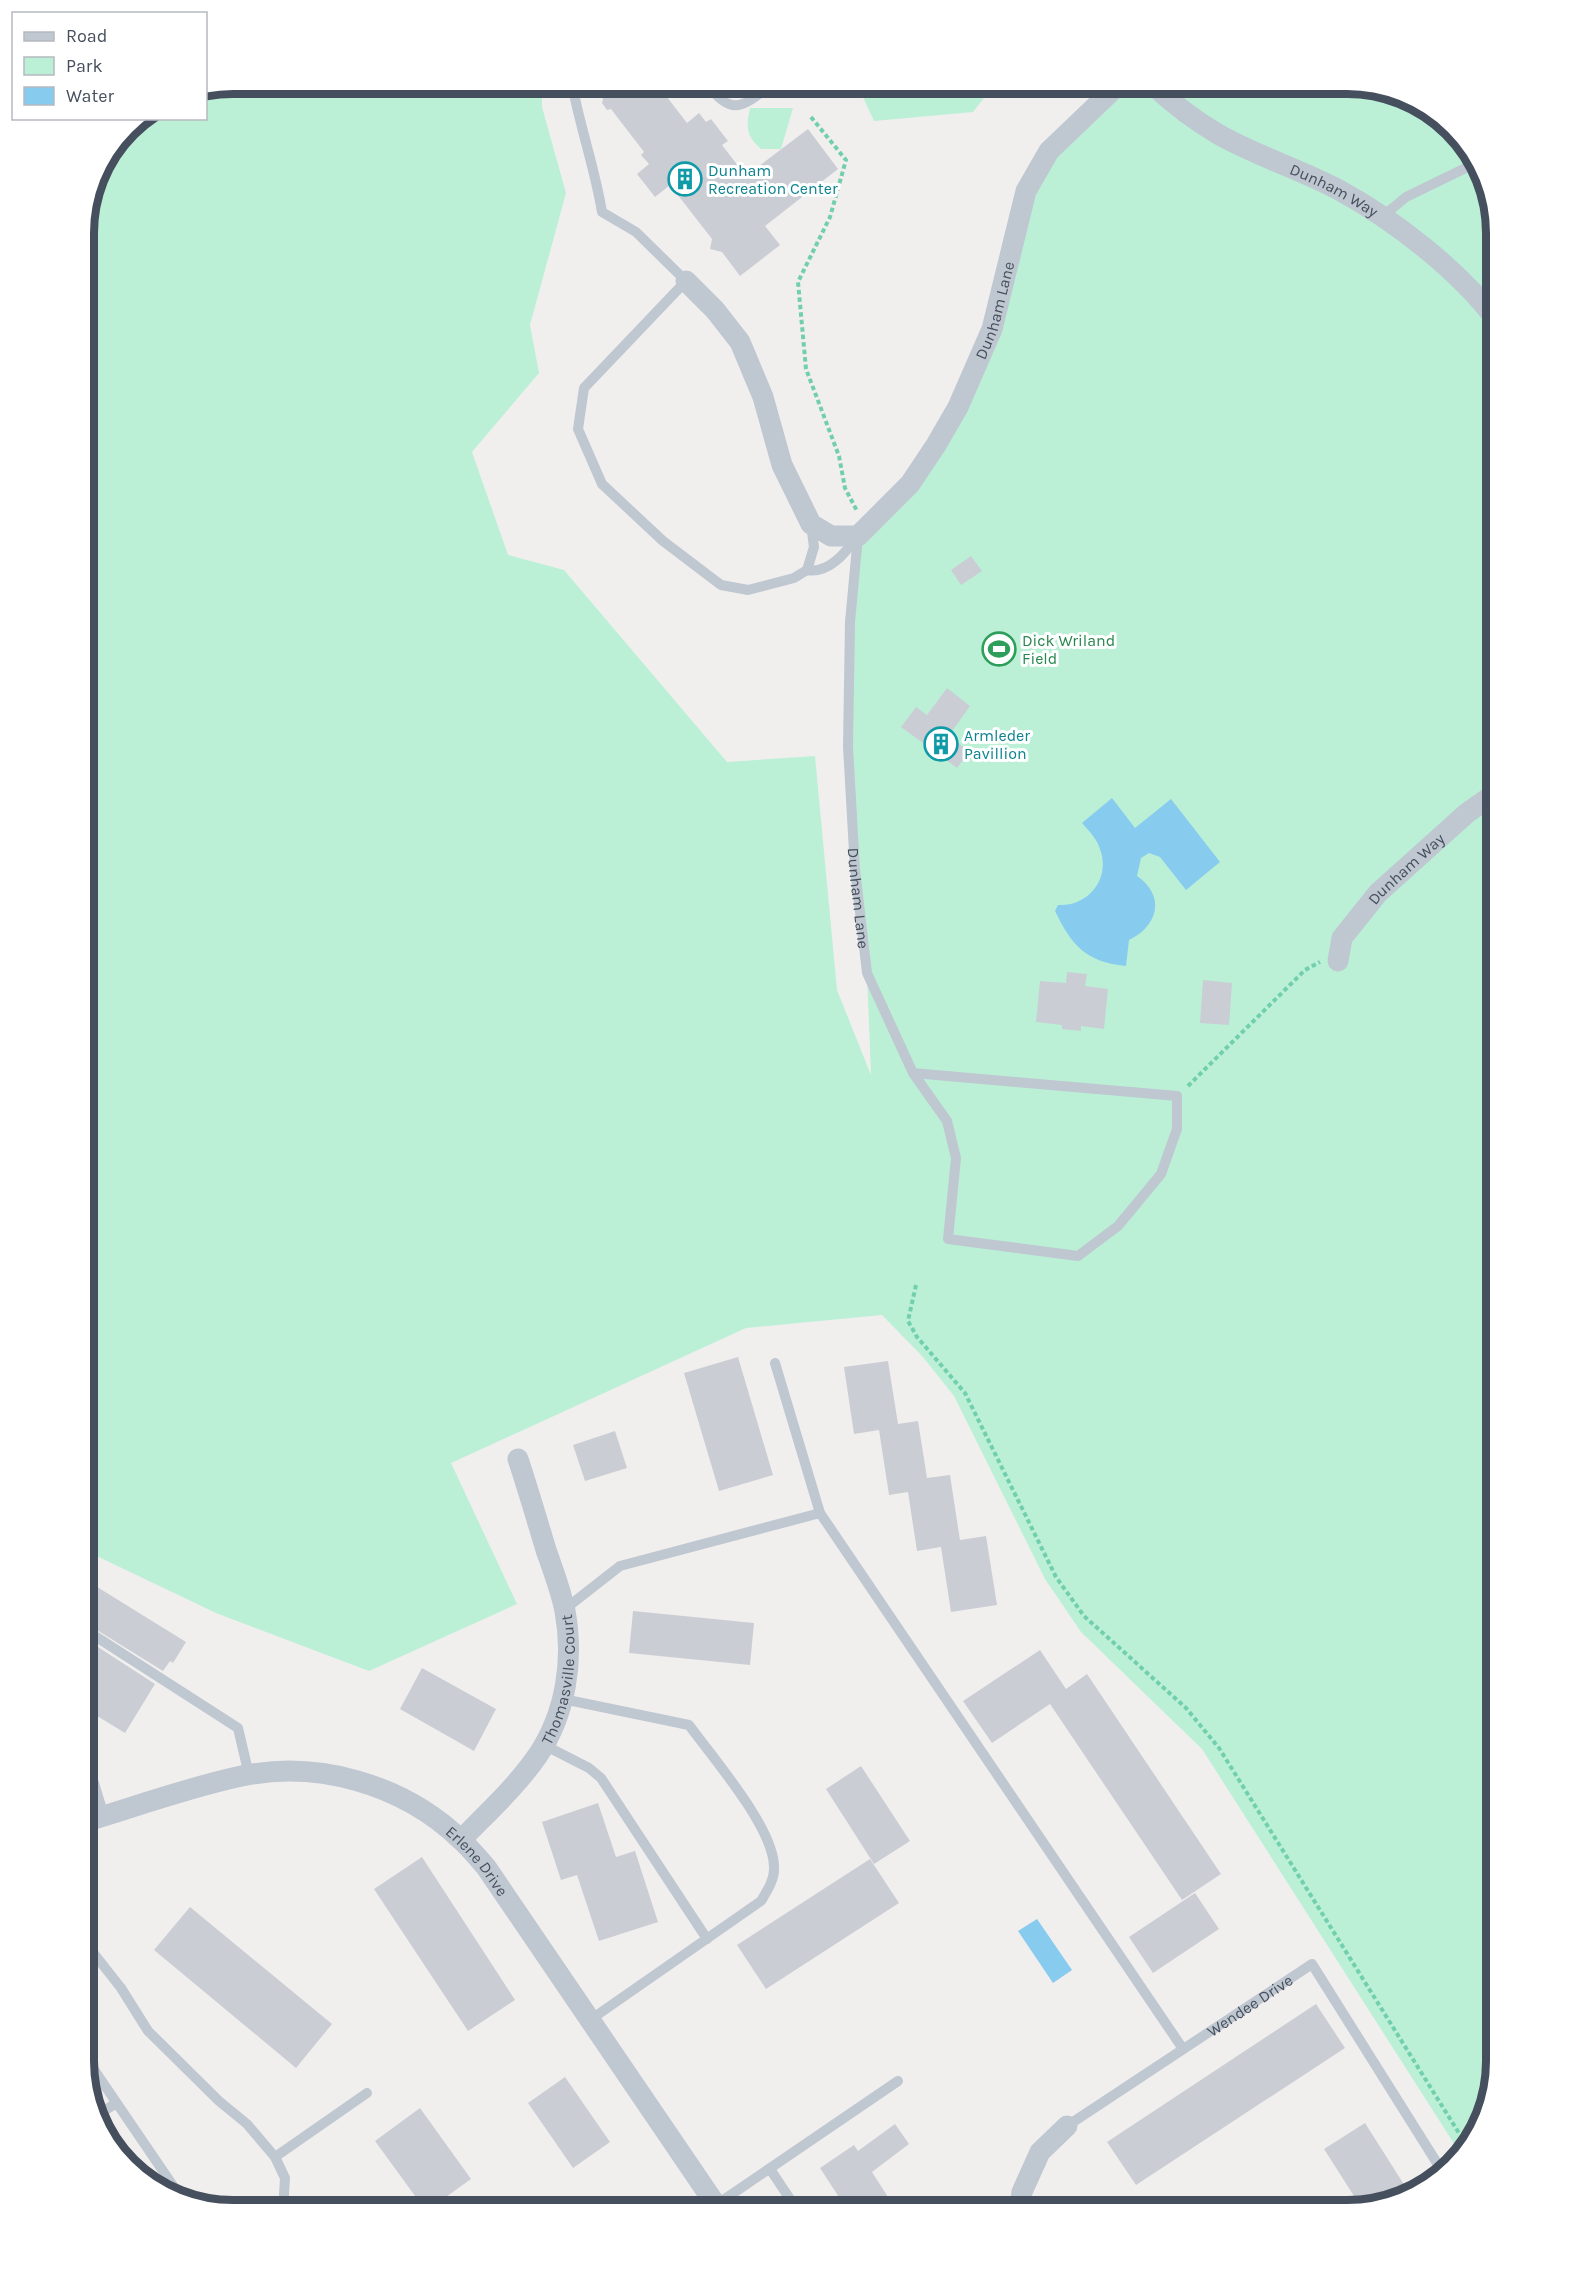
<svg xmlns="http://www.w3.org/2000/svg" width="1581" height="2295" font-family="Karla,sans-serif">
	<rect width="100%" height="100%" fill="#f1efee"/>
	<!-- green -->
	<path fill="#bbf0d7" d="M234 84H542V107L566 193 530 325 539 373 472 452 508 555 564 570 727 762 815 756 837 990 871 1075 867 973 848 747 858 536 958 407 1026 191 1119 84H1357L1430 109 1477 159 1497 234V2062L1477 2136 1460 2153 1202 1749 1081 1632 1045 1579 954 1396 922 1356 882 1315 746 1328 451 1463 517 1604 369 1671 216 1613 84 1550V224L96 176 128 128 142 119 206 118V90Z
		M857 84H995L973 112 874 121Z
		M750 108H793L781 149H761C746 136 746 127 750 108Z"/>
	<!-- water -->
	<path fill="#87cbef" d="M1112 798 1135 828 1171 799 1220 862 1186 890 1160 857 1149 853 1141 858 1137 876C1166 896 1158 926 1129 940L1126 966C1086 962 1072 946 1055 911L1058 905C1088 907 1111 879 1100 849 1097 839 1089 831 1082 823Z
		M1037 1919 1072 1970 1053 1983 1018 1931Z"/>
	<!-- building -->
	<path fill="#cacdd4" d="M591 84H657L687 123 699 113 706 122 711 119 728 141 722 145 746 176 808 129 838 169 765 226 780 245 740 276 722 252 710 249 712 239 670 185 655 197 637 174 649 164 641 155 644 152 611 109 607 110 602 103 603 99Z
		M971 556 982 571 961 585 951 570Z
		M947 688 970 706 950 734V736L969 752 957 768 901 727 916 707 927 715Z
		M1067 972 1087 974 1085 986 1108 989 1104 1029 1081 1026V1031L1062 1029V1025L1036 1022 1040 981 1066 983Z
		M1203 980 1232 983 1229 1025 1200 1023Z
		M738 1357 773 1475 719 1491 684 1373Z
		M888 1361 898 1424 918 1421 927 1478 950 1475 960 1540 986 1536 997 1605 951 1612 941 1547 917 1551 908 1492 889 1495 879 1430 854 1434 844 1367Z
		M615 1431 627 1468 585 1481 573 1445Z
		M94 1585 186 1642 173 1663 170 1661 163 1671 84 1622V1602Z
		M633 1611 754 1623 750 1665 629 1653Z
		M84 1638 155 1684 125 1733 84 1708Z
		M1040 1650 1066 1689 1087 1674 1221 1874 1182 1900 1050 1704 992 1743 963 1701Z
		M422 1668 496 1709 474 1751 400 1709Z
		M861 1766 910 1841 874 1864 826 1789Z
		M598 1803 616 1857 635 1851 658 1922 599 1941 577 1875 561 1880 542 1822Z
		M422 1857 515 2000 468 2031 374 1889Z
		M870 1859 899 1903 766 1989 737 1945Z
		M1195 1893 1219 1929 1153 1973 1129 1937Z
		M190 1907 332 2024 296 2068 154 1950Z
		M1316 2004 1345 2048 1136 2185 1107 2142Z
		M565 2077 610 2142 573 2168 528 2103Z
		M420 2108 471 2179 439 2202 446 2211H403L418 2200 375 2141Z
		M1365 2123 1410 2194 1361 2207 1324 2149Z
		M895 2124 909 2144 872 2172 897 2211H848L820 2168 854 2145 858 2151Z"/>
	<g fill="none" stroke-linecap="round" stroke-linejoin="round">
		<!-- path -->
		<path stroke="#72cfae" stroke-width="4" stroke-dasharray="4.5 3" stroke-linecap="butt" d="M811 117 846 160 830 217 798 282 806 369 839 456 845 488 857 511
			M1188 1086 1305 970 1320 962
			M916 1285 908 1321 917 1337 965 1393 1056 1577 1084 1616 1186 1708 1219 1748 1467 2146"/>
		<!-- lane -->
		<g stroke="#bfc7d1" stroke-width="10">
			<path d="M572 84C580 127 595 169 602 212L636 232 686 281 584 388 578 429 602 484 663 541 721 585 748 590 794 578 807 570 814 547 811 524"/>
			<path d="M707 84C733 119 744 105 772 84"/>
			<path d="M1382 217 1406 197 1478 162"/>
			<path id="s1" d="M858 536 850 622 848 747 855 869 867 973 913 1073 947 1121 956 1158 948 1239 1078 1256 1118 1226 1161 1174 1177 1129V1096L913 1073"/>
			<path d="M807 570C829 574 846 553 857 536"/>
			<path d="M775 1363 820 1513 1183 2049"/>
			<path d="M565 1609 620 1566 820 1513"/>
			<path d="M84 1629 238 1728 249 1775"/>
			<path d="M563 1699 689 1725C713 1758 774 1828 774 1867 775 1879 767 1891 761 1901L590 2020"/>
			<path d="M544 1745 589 1768 601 1778 707 1939"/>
			<path d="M84 1769 94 1783 104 1816"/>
			<path d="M84 1941 121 1988 148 2031 219 2101 247 2124 275 2157 285 2178 283 2211"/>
			<path d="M84 2055 180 2196"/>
			<path d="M98 2115 116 2103"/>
			<path id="s2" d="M1067 2126 1312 1964 1442 2171"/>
			<path d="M275 2157 367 2093"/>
			<path d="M770 2169 798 2211"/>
			<path d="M716 2205 898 2081"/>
		</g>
		<!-- street -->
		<g stroke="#bfc7d1" stroke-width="21">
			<path id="s3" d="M1152 84C1172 103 1194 120 1218 134 1256 156 1300 169 1339 190 1394 220 1459 270 1497 321"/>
			<path id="s4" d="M686 281 715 310 740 342 763 397 782 465 811 524 831 536H858L910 484 936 445 958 407 992 329 1026 191 1049 151 1119 84"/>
			<path id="s5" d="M1338 961 1342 938 1378 893 1467 813 1497 792"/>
			<path id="s6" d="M84 1822C134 1807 187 1788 237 1777 316 1759 403 1784 461 1840 470 1848 478 1858 486 1867L720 2211"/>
			<path id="s7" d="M461 1840C487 1813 517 1786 538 1755 566 1713 574 1660 565 1611 561 1591 553 1570 546 1550 537 1520 528 1489 518 1459"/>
			<path d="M1019 2211 1022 2192 1040 2152 1067 2126"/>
		</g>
	</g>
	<!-- icons -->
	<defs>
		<symbol id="building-ring" viewBox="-11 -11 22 22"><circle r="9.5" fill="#fff" stroke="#0f9aa8" stroke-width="1.5"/><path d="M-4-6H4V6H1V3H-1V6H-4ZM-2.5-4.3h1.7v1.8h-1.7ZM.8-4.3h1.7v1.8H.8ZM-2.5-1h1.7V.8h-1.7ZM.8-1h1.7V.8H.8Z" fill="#0f9aa8"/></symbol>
		<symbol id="stadium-ring" viewBox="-11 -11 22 22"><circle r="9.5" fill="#fff" stroke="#2e9e5b" stroke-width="1.5"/><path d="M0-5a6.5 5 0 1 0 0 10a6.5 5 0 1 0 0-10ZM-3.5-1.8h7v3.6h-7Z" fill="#2e9e5b"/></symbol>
	</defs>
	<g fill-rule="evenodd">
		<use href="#building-ring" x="666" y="160" width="38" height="38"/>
		<use href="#stadium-ring" x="980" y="630" width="38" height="38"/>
		<use href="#building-ring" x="922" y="725" width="38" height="38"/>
	</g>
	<g text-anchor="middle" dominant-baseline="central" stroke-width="6" stroke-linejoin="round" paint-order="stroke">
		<!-- culture labels -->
		<g font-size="16" fill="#0d838f" stroke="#fff" text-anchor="start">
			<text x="708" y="170">Dunham<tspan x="708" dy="18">Recreation Center</tspan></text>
			<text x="964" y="735">Armleder<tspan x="964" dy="18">Pavillion</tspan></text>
		</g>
		<!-- street labels -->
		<g font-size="16" fill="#464f5d" stroke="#fff">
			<text stroke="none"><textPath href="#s3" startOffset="212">Dunham Way</textPath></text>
			<text stroke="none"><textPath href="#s4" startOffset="596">Dunham Lane</textPath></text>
			<text stroke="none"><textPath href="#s5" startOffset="118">Dunham Way</textPath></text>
			<text stroke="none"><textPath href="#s1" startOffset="363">Dunham Lane</textPath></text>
			<text stroke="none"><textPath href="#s7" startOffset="195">Thomasville Court</textPath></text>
			<text stroke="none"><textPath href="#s6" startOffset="428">Erlene Drive</textPath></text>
			<text stroke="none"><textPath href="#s2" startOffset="219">Wendee Drive</textPath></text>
		</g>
		<!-- leisure labels -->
		<g font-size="16" fill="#27864d" stroke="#fff" text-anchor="start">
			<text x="1022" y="640">Dick Wriland<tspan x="1022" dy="18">Field</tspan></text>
		</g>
	</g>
	<!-- crop -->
	<path d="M0 0H1581V2295H0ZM233 94H1347A139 139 0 0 1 1486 233V2061A139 139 0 0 1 1347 2200H233A139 139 0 0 1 94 2061V233A139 139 0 0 1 233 94Z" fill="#fff" fill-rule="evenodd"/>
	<path fill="none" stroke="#464f5d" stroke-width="8" d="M233 94H1347A139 139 0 0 1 1486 233V2061A139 139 0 0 1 1347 2200H233A139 139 0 0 1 94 2061V233A139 139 0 0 1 233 94Z"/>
	<!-- legend -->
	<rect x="12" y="12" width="195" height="108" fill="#ffffff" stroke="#b5b9be" stroke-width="1.5"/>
	<rect x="24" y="32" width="30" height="9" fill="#bfc7d1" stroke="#b5b9be" stroke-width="1.5"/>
	<text x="66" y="42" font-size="18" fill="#464f5d">Road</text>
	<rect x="24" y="57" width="30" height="18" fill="#bbf0d7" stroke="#b5b9be" stroke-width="1.5"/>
	<text x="66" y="72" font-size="18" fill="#464f5d">Park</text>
	<rect x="24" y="87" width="30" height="18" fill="#87cbef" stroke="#b5b9be" stroke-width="1.5"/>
	<text x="66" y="102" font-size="18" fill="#464f5d">Water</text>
</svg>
